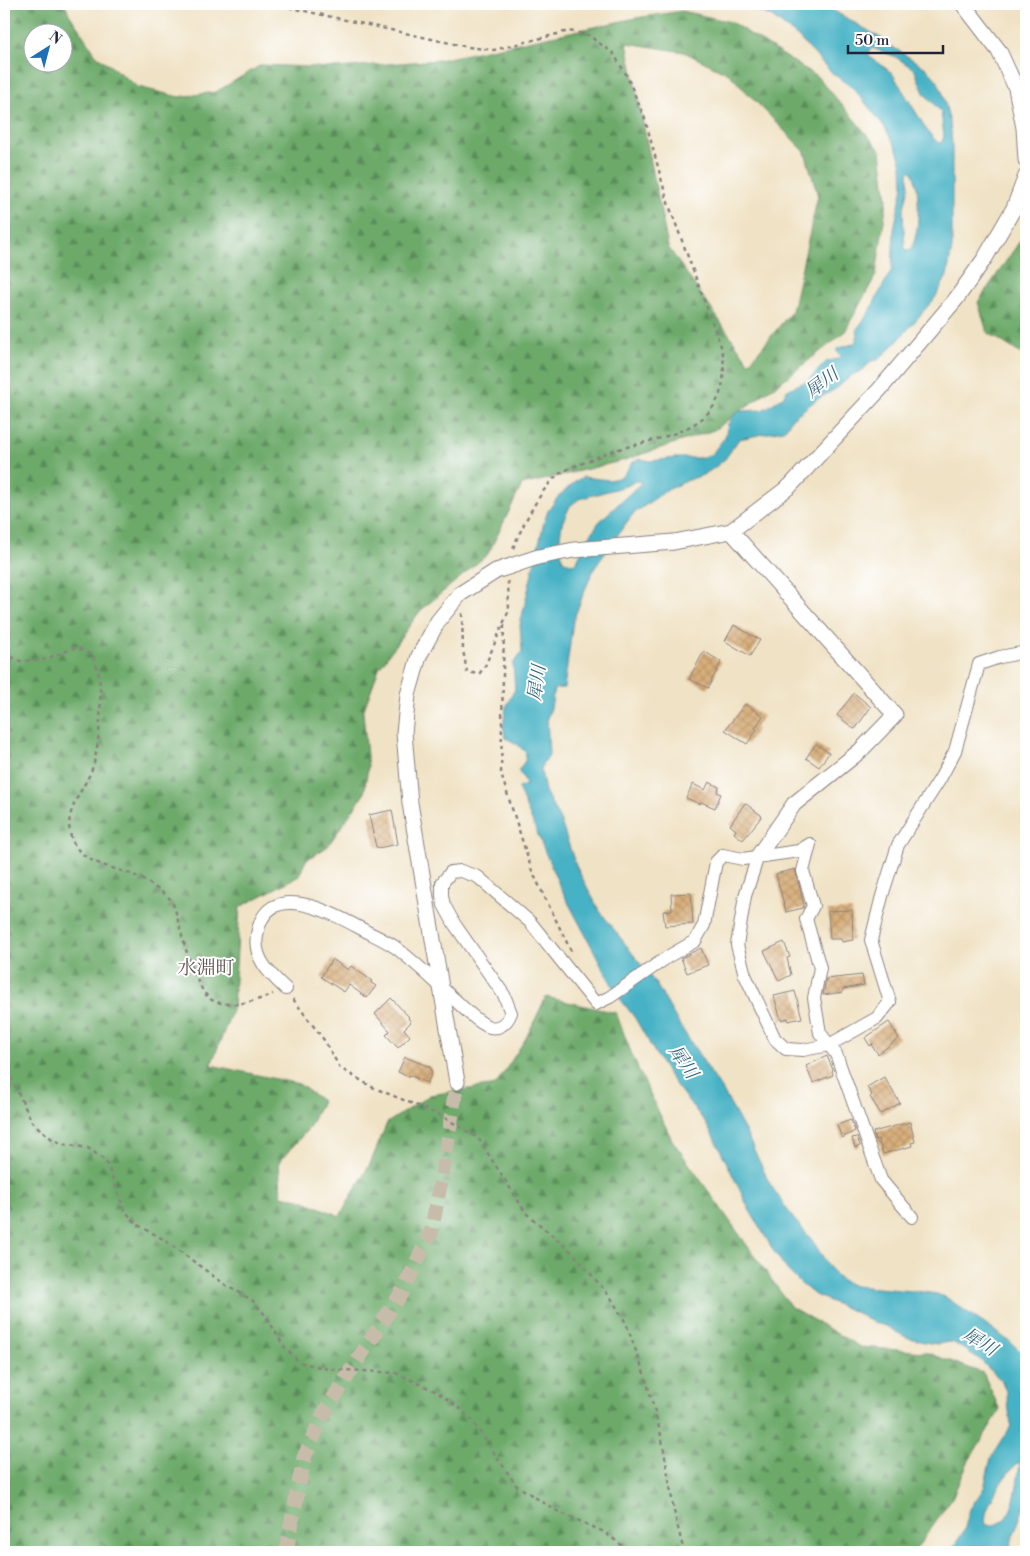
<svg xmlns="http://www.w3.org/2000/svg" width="1030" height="1556" font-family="'Libre Bodoni','Noto Serif JP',serif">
	<defs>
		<pattern id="forest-firs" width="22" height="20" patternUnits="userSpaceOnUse" patternTransform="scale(1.25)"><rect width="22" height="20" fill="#6daa6a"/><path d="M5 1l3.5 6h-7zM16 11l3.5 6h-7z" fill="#598a58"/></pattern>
		<pattern id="building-cross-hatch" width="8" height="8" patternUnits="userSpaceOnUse" patternTransform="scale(1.25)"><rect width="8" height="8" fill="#d8af7c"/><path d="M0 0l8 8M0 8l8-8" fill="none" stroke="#b9966c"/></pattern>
	</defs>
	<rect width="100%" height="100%" fill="#fff"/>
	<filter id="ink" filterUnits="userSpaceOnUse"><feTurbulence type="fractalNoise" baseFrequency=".02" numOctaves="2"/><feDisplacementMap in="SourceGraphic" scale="10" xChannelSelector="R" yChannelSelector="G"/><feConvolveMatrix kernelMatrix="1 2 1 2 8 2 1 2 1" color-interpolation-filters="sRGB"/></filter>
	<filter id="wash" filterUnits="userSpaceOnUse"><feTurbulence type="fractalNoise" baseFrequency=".0096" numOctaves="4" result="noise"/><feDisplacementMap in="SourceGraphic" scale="20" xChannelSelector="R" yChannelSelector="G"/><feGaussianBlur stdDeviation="1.12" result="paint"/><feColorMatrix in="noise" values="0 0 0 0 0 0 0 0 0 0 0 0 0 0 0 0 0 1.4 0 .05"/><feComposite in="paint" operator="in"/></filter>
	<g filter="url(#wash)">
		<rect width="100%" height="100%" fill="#f0e2c4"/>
		<!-- forest -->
		<path fill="url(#forest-firs)" stroke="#486652" fill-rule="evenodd" d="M4 4H65L69 14 96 55 138 87 179 97 216 92 261 65 336 68 439 60 636 18 682 11 731 22 819 78 881 151 887 200 876 275 844 333 787 377 714 430 625 460 522 485 488 554 420 611 379 668 363 712 368 767 364 794 327 847 306 860 299 876 240 907 233 1008 211 1065 299 1084 322 1101 309 1128 279 1162 281 1196 300 1199 340 1216 370 1164 387 1123 430 1095 496 1085 526 1038 546 997 616 1013 634 1060 672 1140 791 1307 860 1347 925 1352 983 1373 1000 1410 968 1462 952 1498 914 1552H4ZM32 32H62V62H32ZM627 43 684 52 729 74 805 152 818 196 792 311 749 363 668 247Z
			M1026 228V357L987 332 978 302 1020 241Z"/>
		<!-- water -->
		<path fill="#47b2c5" stroke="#346a80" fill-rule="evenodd" d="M741 4H822L886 41 891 46 926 68 937 80 943 94 950 124 952 142V248L947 276 935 298 896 343 878 360 871 361 863 370 852 375 837 388 816 400 791 419 787 427 783 430 739 439 725 459 714 468 703 475 683 482 664 492 633 514 624 526 594 569 584 592 573 621 564 688 554 689 551 708 547 718 549 754 547 759 542 764 541 771 545 791 561 822 576 866 599 910 656 984 679 1024 724 1093 745 1131 770 1184 793 1218 812 1240 834 1274 843 1281 854 1286 924 1292 937 1294 947 1298 1009 1341 1026 1356V1501L1008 1552H950L964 1531 970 1509 984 1488 991 1458 1010 1428 1011 1424 1006 1391 1002 1381 978 1358 954 1343 949 1342 937 1344 924 1342 906 1337 886 1326 874 1323 855 1312 815 1295 800 1283 788 1271 775 1253 750 1211 719 1147 705 1122 675 1084 662 1065 635 1018 618 996 560 887 518 788 526 785 523 777 518 771 525 761 526 753 517 744 506 738 503 727 506 707 515 689 513 664 522 652 520 625 544 522 548 511 558 497 576 481 583 477 609 480 622 477 632 463 639 459 651 461 675 458H700L712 454 725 437 728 424 733 416 740 411 762 410 768 407 784 396 786 391 793 387 809 380 826 362 840 358 841 356 837 352V349L855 343 858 335 857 329 868 314 892 269 894 229 903 186 902 165 897 149 884 126 854 89 831 72 797 36 772 17ZM872 48 894 56 911 67 915 71 924 93 941 112 944 136 942 142 939 143 936 141 928 132 892 73 870 57 868 52ZM911 170C921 183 921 240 909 251L905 249 903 212 909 187 908 173ZM635 481 642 482 599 522 586 542 576 563 570 564 563 560 559 544 562 523 570 506 579 499 629 485ZM1019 1462H1020C1017 1483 1016 1530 986 1525 981 1509 1006 1472 1019 1462Z"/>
		<g id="blocks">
			<!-- building -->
			<path fill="url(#building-cross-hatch)" d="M734 625 760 640 750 656 725 641Z
				M704 651 721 662 708 688 689 679Z
				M854 693 871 707 856 728 854 729 837 715Z
				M745 704 763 716 755 728 757 730 747 744 725 730Z
				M816 744 829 753 819 767 806 758Z
				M709 782 719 787 717 792 721 794 715 808 701 802 700 804 686 798 693 784 705 790Z
				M745 803 762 816 743 840 734 833 736 830 730 825Z
				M392 810 398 844 378 848V847H376L369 815Z
				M795 869 804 905 803 908 786 912 776 874Z
				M691 893 693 924 665 926 663 911 672 910 671 894Z
				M852 910 853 940 842 942 841 939H830L828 911Z
				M784 942 790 957 787 958 791 975 779 981 764 951Z
				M701 948 708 965 687 973 681 958Z
				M332 959 348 970 351 966 372 981 371 983 376 986 367 998 349 985 344 992 321 977Z
				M862 975 864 985 843 989V992L823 995 826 979Z
				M795 991 802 1018 788 1021V1018L781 1020 774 996Z
				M391 998 409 1017 408 1018 411 1022 404 1029 410 1036 398 1048 386 1035 390 1031 375 1014Z
				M889 1022 899 1038 878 1054 872 1046 873 1043 870 1046 865 1038Z
				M827 1056 833 1070 832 1071 833 1075 813 1083 806 1066Z
				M405 1057 430 1067 432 1073 427 1083 409 1075 408 1077 398 1072Z
				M884 1077 900 1103 881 1114 870 1097 872 1095 867 1087Z
				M851 1120 855 1131 842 1138 837 1125Z
				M910 1122 915 1142 911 1143 912 1146 883 1154 878 1139 875 1140 873 1132Z
				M857 1137 860 1146 855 1148 852 1138Z"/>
		</g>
	</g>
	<g filter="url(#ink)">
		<use href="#blocks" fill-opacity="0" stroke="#898280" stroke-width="1"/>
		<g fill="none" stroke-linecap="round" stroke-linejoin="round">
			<!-- tertiary-tunnel -->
			<path stroke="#c7bca9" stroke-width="15" stroke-dasharray="15 8" stroke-linecap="butt" d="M286 1552 304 1458 323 1415 348 1375 402 1292 431 1233 444 1164 457 1082"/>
			<defs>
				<path id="minor" d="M758 856 745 896 737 945 745 975 775 1039 786 1049 803 1050 829 1045 877 1018 890 1002 871 940 882 896 898 845 940 779 955 751 979 664 1000 657 1026 652
					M286 989C270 974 253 959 257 935 266 877 330 912 362 929 373 935 385 940 395 947 416 963 436 982 455 1000 465 1009 475 1020 487 1026 498 1031 507 1023 511 1013L504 995 455 925 444 905 442 896V883L451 872 461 871 478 877 530 922 596 1004 610 997 669 956 695 941 704 925 716 862 723 855 743 859 799 851 810 844 803 871 813 906 806 919 820 968 814 998 820 1033 836 1054 881 1180 912 1217"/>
				<path id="tertiary" d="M963 4 999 51 1016 88 1024 128 1026 160
					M731 531 895 715 860 751 794 804 758 856
					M674 542 731 531 790 486 880 389 956 299 985 258 1014 208 1026 176
					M457 1082 410 803 404 733 408 695 419 656 438 621 460 594 496 571"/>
			</defs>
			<!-- minor casing -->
			<use href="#minor" stroke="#898280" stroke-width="14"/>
			<!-- tertiary casing -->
			<use href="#tertiary" stroke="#898280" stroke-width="17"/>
			<!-- path -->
			<path stroke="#898280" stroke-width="2.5" stroke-dasharray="4 4" stroke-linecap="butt" d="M273 4 468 47 494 50 569 31 588 35 613 53 626 74 645 119 667 200 722 349C735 428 674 434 615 450 604 453 594 459 583 463 576 466 566 469 559 474 541 487 520 530 512 551
				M4 602 9 616 4 645
				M462 613 463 650 467 672 479 674 485 666 509 610 508 581
				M504 625 501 774 532 871 572 953
				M4 653 20 661 43 660 77 647C82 650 90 653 93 658 106 678 100 747 92 769 84 790 65 809 70 833 78 870 124 865 149 883 155 888 165 893 170 899 176 906 177 920 180 928 184 944 198 996 214 1001 234 1008 256 1001 273 994
				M293 999 324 1040 340 1068 372 1087 442 1116 478 1138 526 1213 573 1253 611 1298 626 1323 646 1379 662 1439 675 1516 684 1552
				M4 1063 32 1122 52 1139 63 1144 88 1148 106 1161 125 1211 138 1225 163 1239 227 1286 252 1300 266 1316 285 1348 299 1362 328 1369 396 1373 437 1392 458 1407 471 1419 516 1485 555 1510 604 1532 631 1552"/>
			<!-- minor -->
			<use href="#minor" stroke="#fff" stroke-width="12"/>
			<!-- tertiary -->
			<use href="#tertiary" stroke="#fff" stroke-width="15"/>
			<defs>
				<path id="tertiary-bridge" d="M496 571 538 557 574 550 674 542"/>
			</defs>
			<!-- tertiary-bridge casing -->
			<use href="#tertiary-bridge" stroke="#898280" stroke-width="17" stroke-linecap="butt"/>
			<!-- tertiary-bridge -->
			<use href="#tertiary-bridge" stroke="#fff" stroke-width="15"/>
		</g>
	</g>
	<g text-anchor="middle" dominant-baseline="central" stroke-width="4" stroke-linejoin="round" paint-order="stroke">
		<!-- water labels -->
		<g font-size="18" font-style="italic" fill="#336379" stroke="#fff">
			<text transform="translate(822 383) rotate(-37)">犀川</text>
			<text transform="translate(537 683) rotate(-82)">犀川</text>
			<text transform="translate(683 1062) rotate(55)">犀川</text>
			<text transform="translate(980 1342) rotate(32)">犀川</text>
		</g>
		<!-- quarter labels -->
		<g font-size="19" fill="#625352" stroke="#fff">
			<text x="206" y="968">水淵町</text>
		</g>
	</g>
	<!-- margin -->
	<rect width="1030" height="1556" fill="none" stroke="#fff" stroke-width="20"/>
	<!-- north arrow -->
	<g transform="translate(48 48) rotate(36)"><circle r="24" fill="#ffffff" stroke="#a7a7b1"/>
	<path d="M0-4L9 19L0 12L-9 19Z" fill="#1f6fb2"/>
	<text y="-8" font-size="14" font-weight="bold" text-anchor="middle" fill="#22223b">N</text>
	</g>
	<!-- scale -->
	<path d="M848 45v8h95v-8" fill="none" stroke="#22223b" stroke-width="2.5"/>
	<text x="855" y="45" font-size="15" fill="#22223b" stroke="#ffffff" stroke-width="4" paint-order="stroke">50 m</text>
</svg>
